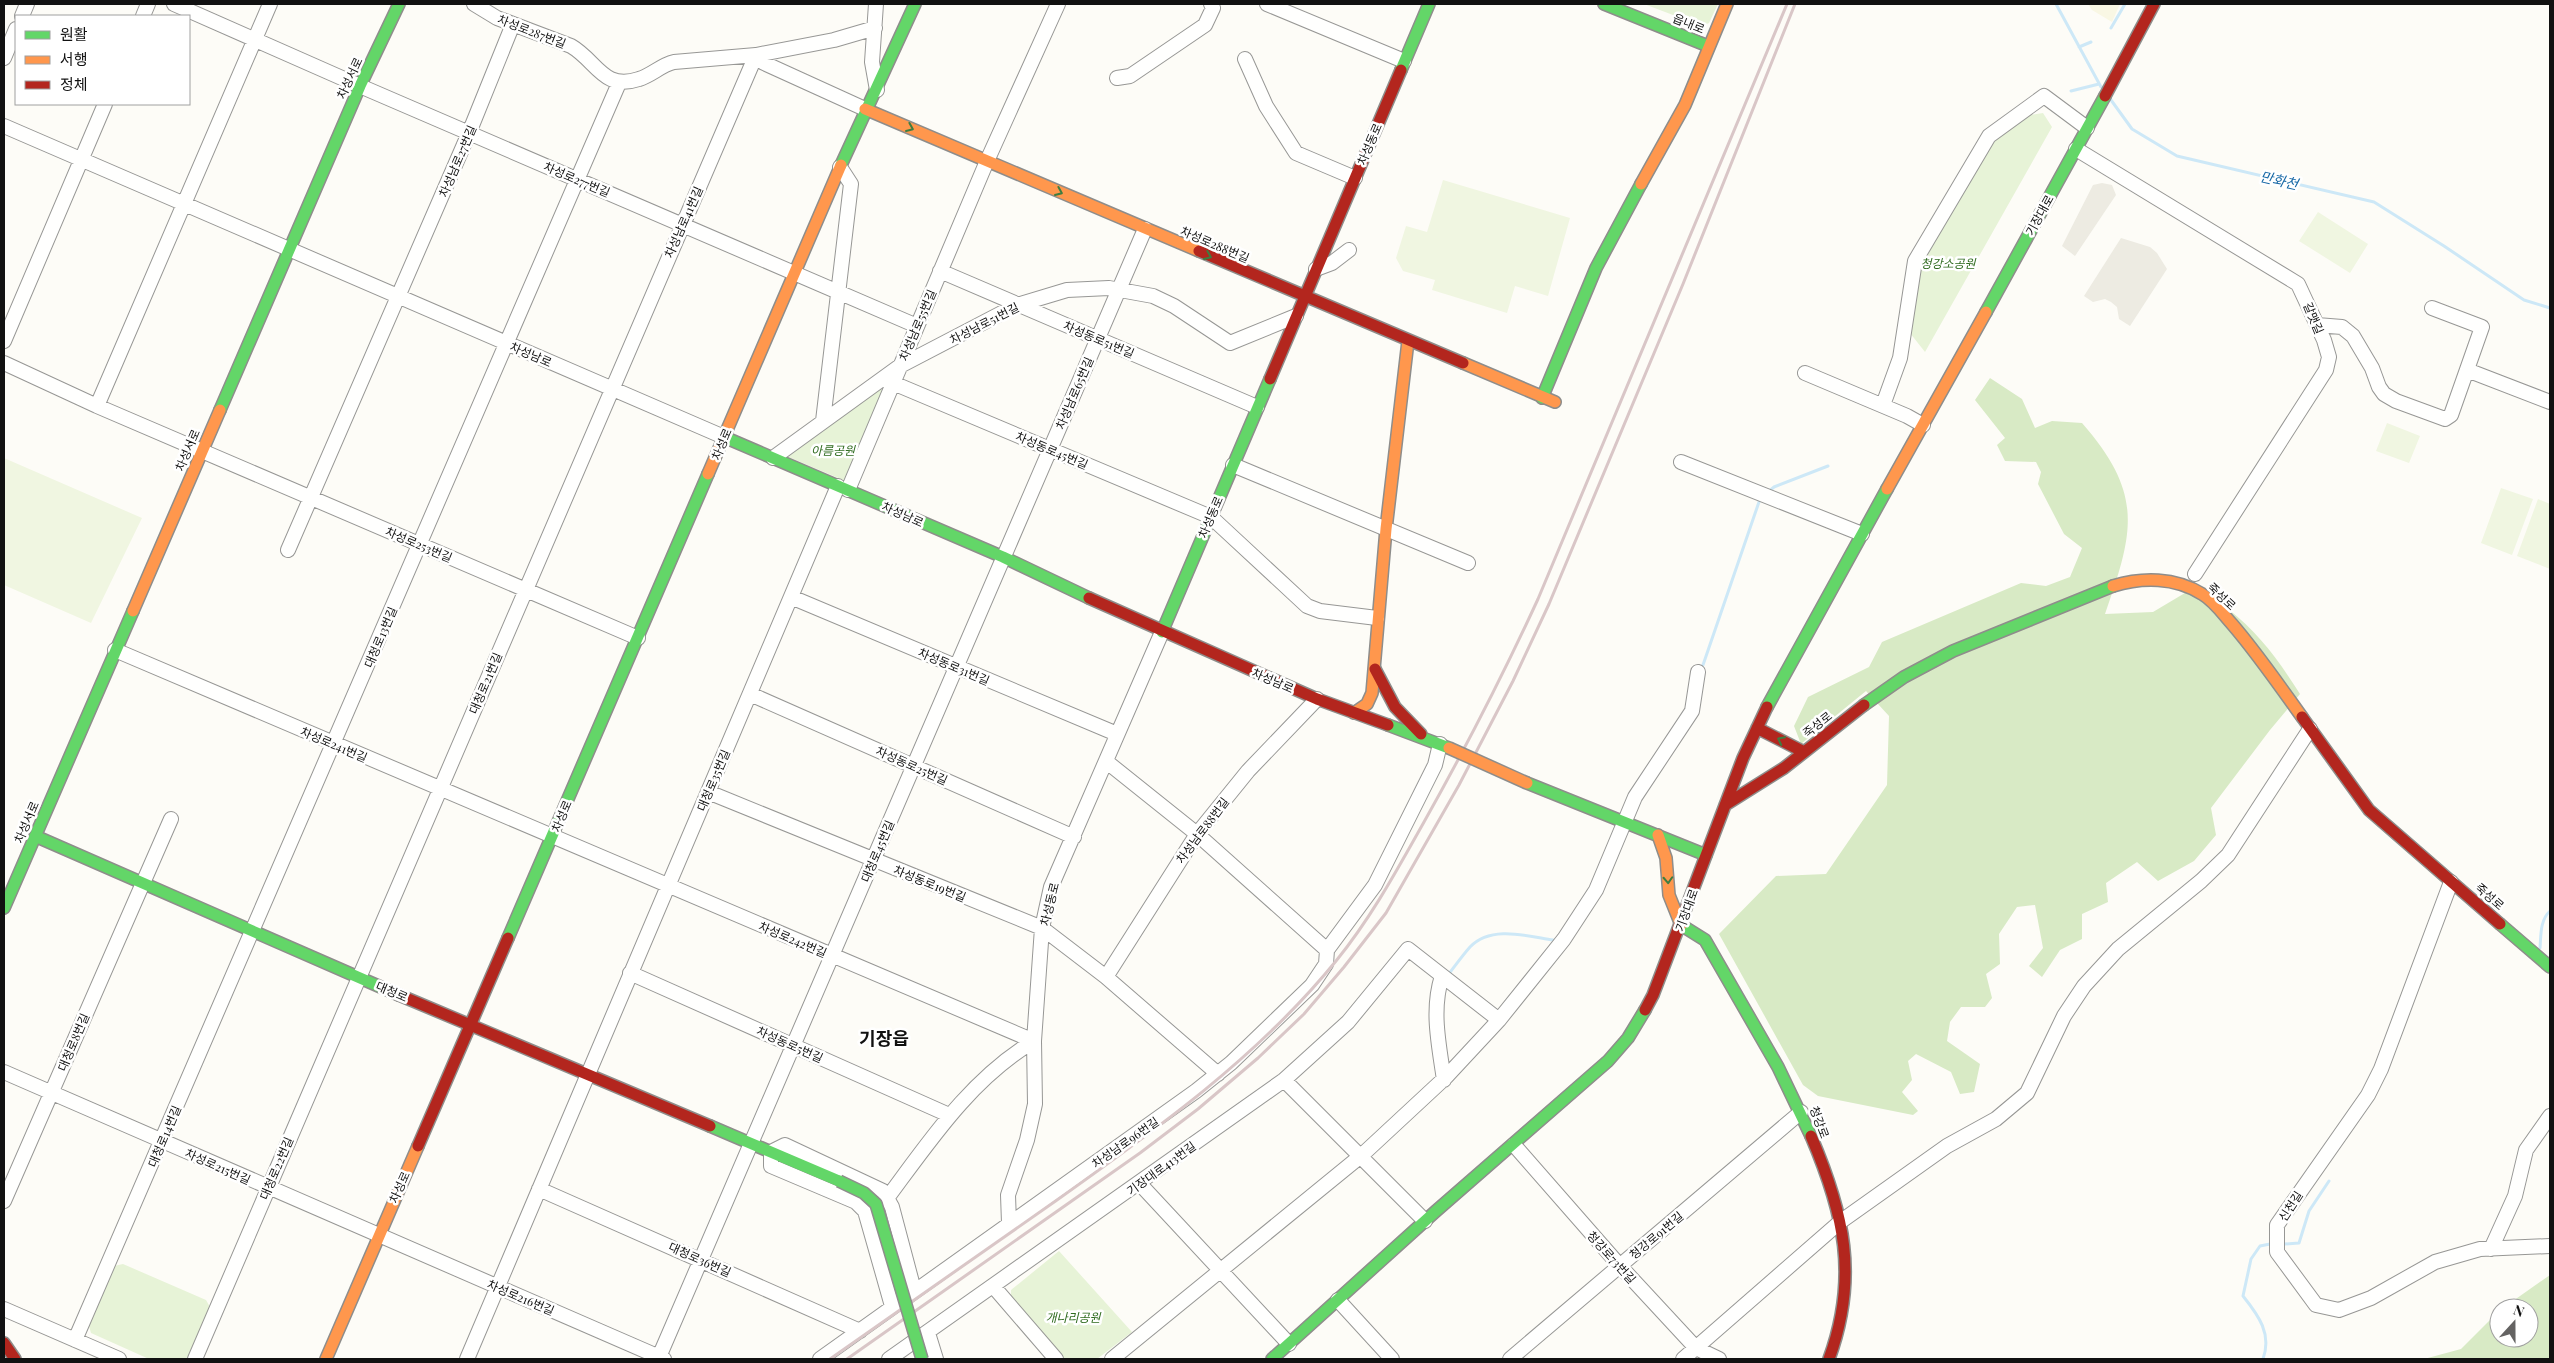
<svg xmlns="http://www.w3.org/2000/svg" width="2554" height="1363" font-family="'Playfair Display','Noto Sans KR',serif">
	<rect width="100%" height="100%" fill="#fdfcf7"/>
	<!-- farmland -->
	<path fill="#f9f7e4" d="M2088 4H2120L2112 22 2092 10Z"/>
	<!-- green -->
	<path fill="#e7f3d7" d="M1644 4H1718L1709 23 1702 26Z
		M2043 113 2052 127 1925 352 1910 333 1921 264 1993 140 2031 115Z
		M886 382 847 478 843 480 786 456Z
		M1059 1251 1132 1332 1097 1359H1063L1011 1298V1290Z
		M123 1264 206 1300 210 1307 188 1359H149L91 1333 88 1323 114 1266Z"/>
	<!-- forest -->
	<path fill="#d8eac5" d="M1990 378 2022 399 2035 428 2052 421 2082 423C2144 494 2134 531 2105 614L2153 612 2195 587C2208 592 2217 600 2228 609 2259 633 2279 661 2300 694L2270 730 2211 808 2216 835 2194 861 2158 881 2137 862 2106 883 2108 902 2082 914V939L2060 950 2042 977 2029 966 2043 948 2035 905 2017 907 1999 934 2000 964 1986 974 1992 998 1985 1007H1961L1950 1022 1947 1041 1980 1064 1974 1092 1960 1094 1951 1072 1916 1054 1908 1061 1912 1080 1902 1092 1918 1111 1913 1115 1818 1096 1803 1085 1719 934 1776 876 1826 874 1887 785 1889 716 1866 691 1801 744 1794 726 1808 697 1869 667 1882 642 2021 583 2046 586 2070 577 2082 548 2064 534 2038 484 2041 472 2036 462 2005 461 1997 445 2005 438 1975 400Z
		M2550 1275V1359H2424L2461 1349 2499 1311V1338H2529V1308H2503Z"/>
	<!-- pitch -->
	<path fill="#f0f6e1" d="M1443 180 1570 218 1548 296 1515 286 1507 313 1432 290 1435 280 1403 271 1396 258 1406 226 1427 232Z
		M2318 212 2368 244 2350 273 2299 241Z
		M2387 423 2420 436 2409 463 2376 451Z
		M4 458 142 518 91 623 4 585Z
		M2501 488 2533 499 2512 555 2481 543Z
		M2538 499 2550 504V569L2517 556Z"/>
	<!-- plaza -->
	<path fill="#edebe2" d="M2102 183 2112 185 2116 195 2075 256 2062 246 2093 185Z
		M2121 238 2150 247 2157 253 2167 269 2130 326 2119 319 2117 307 2111 302 2105 299 2093 302 2084 296Z"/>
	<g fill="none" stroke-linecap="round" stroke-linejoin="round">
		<!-- stream -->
		<path stroke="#cde8f7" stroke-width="3" d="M2056 4 2101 87
			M2111 28 2125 4
			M2079 47 2091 42
			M2071 91 2099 84
			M2111 100 2132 129 2177 156 2374 202 2444 246 2524 300 2550 308
			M1767 493 1774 487 1828 466
			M1703 665 1760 499
			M2540 948C2541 935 2540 920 2550 911
			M1448 975C1455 966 1462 956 1470 947 1491 925 1527 936 1553 940
			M2285 1244 2299 1243 2309 1211 2329 1181
			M2263 1359C2272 1334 2259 1316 2243 1296L2251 1259 2260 1246 2270 1244"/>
		<defs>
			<path id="street" d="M174 4 360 86 917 326
				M474 4 497 18 571 46C597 61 603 91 639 79 652 75 661 65 674 62L756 55 834 40 875 28
				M876 4 872 62 877 90
				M1267 4 1404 61
				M22 16 27 4
				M143 16 148 4
				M4 58 16 29
				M1245 59 1266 106 1296 153 1355 178
				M1117 78 1130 76 1205 25 1213 8 1211 4
				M4 126 724 437
				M2076 149 2298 284 2324 340 2329 357 2326 370 2195 574
				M1316 269 1332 263 1349 250
				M940 271 1257 407
				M2317 325 2342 327 2353 336 2372 368 2379 387 2384 394 2396 401 2445 419 2451 415 2482 327 2432 308
				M4 341 105 104
				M4 363 97 406 638 638
				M2467 370 2550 402
				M1805 373 1907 416 1923 425
				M893 383 1211 517 1307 606 1320 611 1377 618
				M1883 405 1900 358 1915 261 1989 136 2044 96 2087 128
				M97 406 270 4
				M823 421 851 184 840 167
				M773 458 900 366 1017 305 1067 290 1109 288 1153 296 1174 306 1230 343 1296 316
				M1681 462 1862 534
				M1233 465 1468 563
				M848 490 987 161 1058 4
				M288 550 469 133 513 24
				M791 597 1117 734
				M115 650 1034 1041
				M750 694 1074 837
				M1107 762 1197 834 1327 950
				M708 792 1042 928 1106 977 1218 1074
				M2451 882 2381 1069 2368 1095 2277 1225V1252L2316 1305 2339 1310 2371 1298 2435 1262 2480 1249 2550 1246
				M1327 950 1375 885 1435 765 1440 744
				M630 973 949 1115
				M1442 976C1431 1010 1439 1045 1444 1080
				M1106 977 1197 834 1248 771 1317 699
				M4 1072 664 1359
				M1284 1080 1425 1221
				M1514 1145 1620 1266 1696 1348 1719 1359
				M1140 1184 1289 1344
				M539 1189 860 1331
				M888 1197C931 1139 971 1079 1034 1041
				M4 1201 171 819
				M1009 1223 1008 1195 1027 1140 1035 1104 1034 1041 1042 928 1051 887 1162 632
				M2491 1249 2515 1196 2526 1150 2550 1116
				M993 1286 1056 1359
				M1338 1300 1392 1359
				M892 1306 865 1211 856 1202 771 1166V1152L785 1145 883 1191 892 1207 914 1290
				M4 1309 119 1359
				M928 1333 936 1359
				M75 1340 619 83
				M659 1357 1145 229
				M195 1359 756 55 764 63 865 109
				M467 1359 838 486
				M820 1359 1196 1091 1231 1063 1312 985 1326 964 1327 950
				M889 1359 1284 1080 1348 1022 1408 949 1499 1020
				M1112 1359 1362 1155 1446 1077 1499 1020 1564 939 1596 890 1635 797 1692 711 1698 672
				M1510 1359 1801 1112
				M1683 1359 1840 1222 1947 1146 1996 1119 2027 1093 2064 1016 2084 986 2118 949 2201 881 2228 855 2310 729"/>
			<path id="fast" d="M1604 4 1708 46
				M1401 70 1429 4
				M841 165 915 4
				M1986 312 2105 96
				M1542 398 1596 268 1641 184
				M220 410 360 86 399 4
				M724 437 1003 557 1089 598
				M1162 632 1270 379
				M1864 705 1904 677 1953 651 2113 586
				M1767 707 1887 489
				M1388 725 1449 748
				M1527 783 1706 855
				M35 836 399 995
				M4 908 133 611
				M2500 924 2550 967
				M1681 925 1705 940 1778 1067 1811 1136
				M508 938 708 474
				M710 1126 839 1181
				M1272 1359 1436 1211 1608 1061 1628 1038 1645 1010"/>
			<path id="slow" d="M865 109 1199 251
				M1641 184 1685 105 1727 4
				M1463 363 1555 402
				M708 474 841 165
				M1887 489 1986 312
				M2113 586C2142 577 2175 577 2202 594 2214 601 2223 614 2232 624 2257 653 2279 685 2302 717
				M133 611 220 410
				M1354 713 1367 704 1372 693 1386 529 1408 341
				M1658 835 1666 858 1669 895 1681 925
				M326 1359 418 1146"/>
			<path id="jam" d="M2105 96 2154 4
				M1199 251 1463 363
				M1270 379 1401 70
				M1089 598 1317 699 1388 725
				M1375 669 1395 707 1421 734
				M2302 717 2369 810 2500 924
				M1757 728 1804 752
				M1725 805 1784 768 1864 705
				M399 995 710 1126
				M1645 1010 1653 995 1743 758 1767 707
				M1811 1136C1844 1213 1859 1277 1829 1359
				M418 1146 508 938
				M4 1343 15 1359"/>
		</defs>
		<!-- street casing -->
		<use href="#street" stroke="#979795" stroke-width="16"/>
		<!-- fast casing -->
		<use href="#fast" stroke="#8e8d8b" stroke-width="14"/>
		<!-- slow casing -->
		<use href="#slow" stroke="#8e8d8b" stroke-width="14"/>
		<!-- jam casing -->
		<use href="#jam" stroke="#8e8d8b" stroke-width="14"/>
		<!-- street -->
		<use href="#street" stroke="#fffffe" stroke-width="14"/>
		<!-- fast -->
		<use href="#fast" stroke="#63d668" stroke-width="11"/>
		<!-- slow -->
		<use href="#slow" stroke="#ff974d" stroke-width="11"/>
		<!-- jam -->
		<use href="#jam" stroke="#b3261e" stroke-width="11"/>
		<!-- rail -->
		<path stroke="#d9c6c7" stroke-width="3" d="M830 1359C906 1306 981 1253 1057 1200 1157 1129 1258 1057 1336 961 1371 918 1397 870 1424 822 1465 749 1503 675 1538 599L1787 4
			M847 1359 1140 1153 1198 1109 1258 1058 1304 1014 1344 967 1386 913 1459 785 1513 681 1549 604 1683 284 1795 4"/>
		<defs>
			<path id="fast-bridge" d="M839 1181 864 1193 876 1204 922 1359"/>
			<path id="slow-bridge" d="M1449 748 1527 783"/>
		</defs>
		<!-- fast-bridge casing -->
		<use href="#fast-bridge" stroke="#8e8d8b" stroke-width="14" stroke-linecap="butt"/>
		<!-- slow-bridge casing -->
		<use href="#slow-bridge" stroke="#8e8d8b" stroke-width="14" stroke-linecap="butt"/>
		<!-- fast-bridge -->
		<use href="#fast-bridge" stroke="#63d668" stroke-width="11"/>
		<!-- slow-bridge -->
		<use href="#slow-bridge" stroke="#ff974d" stroke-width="11"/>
	</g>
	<!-- one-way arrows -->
	<defs><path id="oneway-chevron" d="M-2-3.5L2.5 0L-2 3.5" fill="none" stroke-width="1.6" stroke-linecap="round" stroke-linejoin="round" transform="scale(1.25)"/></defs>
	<g stroke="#3e7d41">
		<use href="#oneway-chevron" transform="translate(910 128) rotate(23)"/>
		<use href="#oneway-chevron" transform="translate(1059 192) rotate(23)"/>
		<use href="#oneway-chevron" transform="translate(1208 256) rotate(23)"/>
		<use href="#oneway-chevron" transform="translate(1781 740) rotate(-153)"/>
		<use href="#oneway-chevron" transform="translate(1668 880) rotate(87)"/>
	</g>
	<g text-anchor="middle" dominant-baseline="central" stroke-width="5" stroke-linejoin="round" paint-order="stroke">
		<!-- street labels -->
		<g font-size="12" fill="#111" stroke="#fff">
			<text transform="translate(1689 23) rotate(22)">읍내로</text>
			<text transform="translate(532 31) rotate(21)">차성로287번길</text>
			<text transform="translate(349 78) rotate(-65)">차성서로</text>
			<text transform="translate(1369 144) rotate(-67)">차성동로</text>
			<text transform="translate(457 161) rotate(-67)">차성남로27번길</text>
			<text transform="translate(577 179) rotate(23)">차성로277번길</text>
			<text transform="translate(2039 215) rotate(-61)">기장대로</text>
			<text transform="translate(683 222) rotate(-66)">차성남로41번길</text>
			<text transform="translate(1215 244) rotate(23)">차성로288번길</text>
			<text transform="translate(2314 318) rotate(67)">갈맷길</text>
			<text transform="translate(984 323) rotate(-27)">차성남로51번길</text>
			<text transform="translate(917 325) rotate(-67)">차성남로55번길</text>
			<text transform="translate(1099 339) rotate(23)">차성동로51번길</text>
			<text transform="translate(531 354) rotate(23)">차성남로</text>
			<text transform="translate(1074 393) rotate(-67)">차성남로65번길</text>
			<text transform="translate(721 444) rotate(-67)">차성로</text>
			<text transform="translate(187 450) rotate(-67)">차성서로</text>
			<text transform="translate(1052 450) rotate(23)">차성동로45번길</text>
			<text transform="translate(903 514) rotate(24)">차성남로</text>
			<text transform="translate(1210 517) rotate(-67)">차성동로</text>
			<text transform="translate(419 544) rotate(23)">차성로253번길</text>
			<text transform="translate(2222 596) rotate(43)">죽성로</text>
			<text transform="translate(380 637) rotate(-67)">대청로13번길</text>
			<text transform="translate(954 666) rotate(23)">차성동로31번길</text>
			<text transform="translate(1273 680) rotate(23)">차성남로</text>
			<text transform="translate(485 683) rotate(-67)">대청로21번길</text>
			<text transform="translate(1817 724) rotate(-39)">죽성로</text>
			<text transform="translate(334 744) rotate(23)">차성로241번길</text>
			<text transform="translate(912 765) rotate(24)">차성동로25번길</text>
			<text transform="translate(713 780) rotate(-67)">대청로35번길</text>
			<text transform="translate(561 816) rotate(-67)">차성로</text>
			<text transform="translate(26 822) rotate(-67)">차성서로</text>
			<text transform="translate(1202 830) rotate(-53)">차성남로88번길</text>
			<text transform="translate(877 851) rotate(-67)">대청로45번길</text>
			<text transform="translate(930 883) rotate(22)">차성동로19번길</text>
			<text transform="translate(2490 896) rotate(41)">죽성로</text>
			<text transform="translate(1049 904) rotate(-76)">차성동로</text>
			<text transform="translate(1686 910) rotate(-70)">기장대로</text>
			<text transform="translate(793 939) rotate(23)">차성로242번길</text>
			<text transform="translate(392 991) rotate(23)">대청로</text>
			<text transform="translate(73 1042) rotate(-67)">대청로8번길</text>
			<text transform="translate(790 1044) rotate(24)">차성동로5번길</text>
			<text transform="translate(1820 1122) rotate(69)">청강로</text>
			<text transform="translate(164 1136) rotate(-67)">대청로14번길</text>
			<text transform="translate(1125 1142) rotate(-35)">차성남로96번길</text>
			<text transform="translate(218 1166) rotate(24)">차성로215번길</text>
			<text transform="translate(276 1168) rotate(-67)">대청로22번길</text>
			<text transform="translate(1161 1168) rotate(-36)">기장대로413번길</text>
			<text transform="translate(399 1187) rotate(-66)">차성로</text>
			<text transform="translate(2290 1206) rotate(-57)">신천길</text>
			<text transform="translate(1656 1235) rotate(-40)">청강로91번길</text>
			<text transform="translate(1612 1257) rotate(48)">청강로73번길</text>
			<text transform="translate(700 1259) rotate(24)">대청로36번길</text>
			<text transform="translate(521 1297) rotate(23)">차성로216번길</text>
		</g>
		<!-- park labels -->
		<g font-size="12" font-style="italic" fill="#2f6b1f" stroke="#fff">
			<text x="1948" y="263">청강소공원</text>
			<text x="833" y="450">아름공원</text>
			<text x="1073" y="1317">개나리공원</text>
		</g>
		<!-- water labels -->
		<g font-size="14" font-style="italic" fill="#1768a6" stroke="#fff">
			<text transform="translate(2279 180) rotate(13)">만화천</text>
		</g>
		<!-- district labels -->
		<g font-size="18" font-weight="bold" fill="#111" stroke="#fff">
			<text x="884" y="1038">기장읍</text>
		</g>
	</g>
	<!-- border -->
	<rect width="2554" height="1363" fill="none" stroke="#111111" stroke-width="10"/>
	<!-- legend -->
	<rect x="15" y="15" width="175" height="90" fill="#ffffff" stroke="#a0a0a0"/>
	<rect x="25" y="31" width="25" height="8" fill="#63d668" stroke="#a0a0a0"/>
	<text x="60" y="40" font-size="15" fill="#111111">원활</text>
	<rect x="25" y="56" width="25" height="8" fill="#ff974d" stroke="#a0a0a0"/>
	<text x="60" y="65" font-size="15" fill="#111111">서행</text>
	<rect x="25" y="81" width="25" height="8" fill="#b3261e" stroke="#a0a0a0"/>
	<text x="60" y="90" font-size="15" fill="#111111">정체</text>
	<!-- north arrow -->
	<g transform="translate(2514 1323) rotate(21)"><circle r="24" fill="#ffffff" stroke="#a0a0a0"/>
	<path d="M0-4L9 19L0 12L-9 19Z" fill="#646362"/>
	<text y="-8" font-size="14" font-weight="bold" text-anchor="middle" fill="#111111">N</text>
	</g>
</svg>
